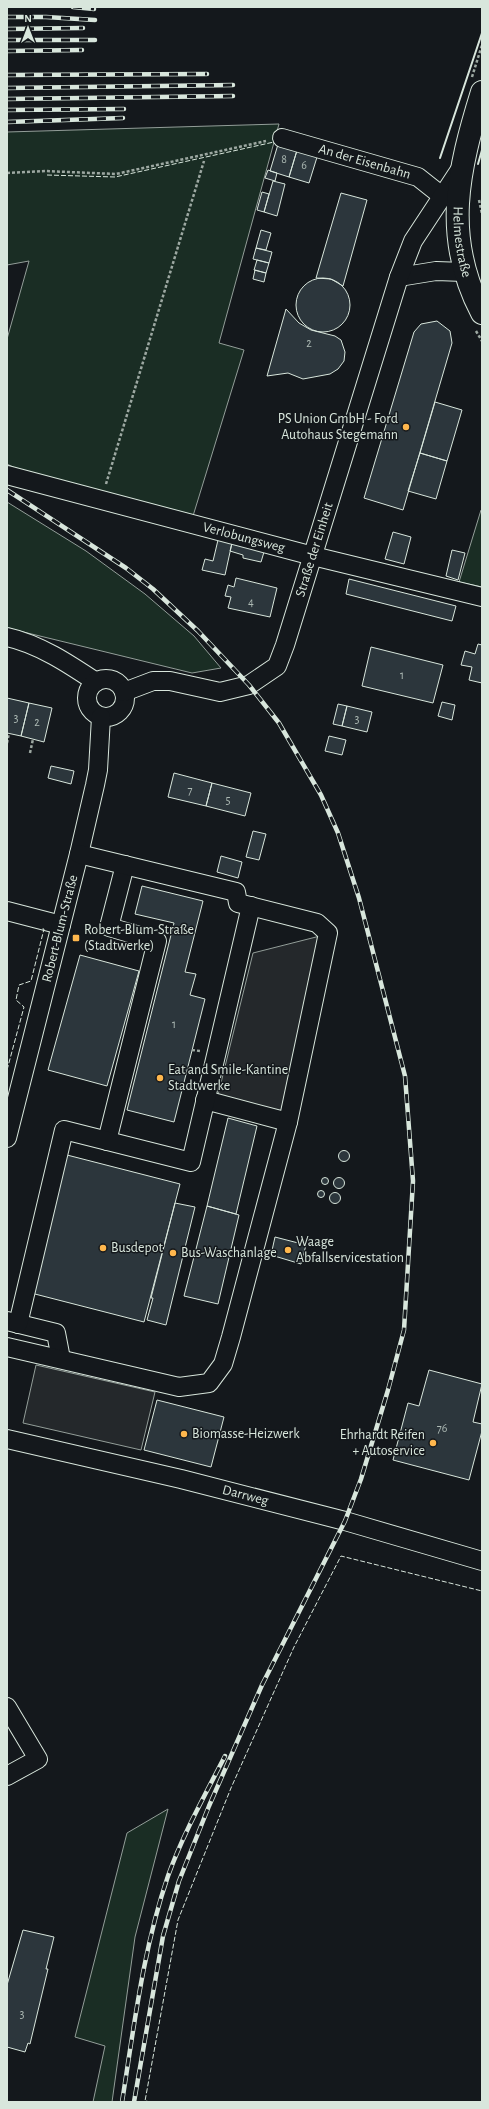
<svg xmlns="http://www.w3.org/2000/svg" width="489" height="2109" font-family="'Alegreya Sans',sans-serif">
	<rect width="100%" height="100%" fill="#14181c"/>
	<!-- green -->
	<path fill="#1a2d24" stroke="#939e99" d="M279 124 219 343 244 350 193 516 27 474 7 464V339L29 261 7 265V132Z
		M7 502 86 551 145 594 194 636 221 668 192 673 7 628Z
		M481 510 482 511V587L459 582Z
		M168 1809 135 1937 112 2102H93L105 2046 75 2037 127 1833Z"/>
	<!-- parking -->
	<path fill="#24282b" stroke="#939e99" d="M320 936 281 1111 218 1095 253 953Z
		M36 1365 155 1392 141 1450 23 1423Z"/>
	<!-- building -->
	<path fill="#2c363c" stroke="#d8e6dc" d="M279 141 298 147 289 177 270 171Z
		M298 147 318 154 309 183 289 177Z
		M268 170 277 173 275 181 265 178Z
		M273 181 285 184 277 216 264 212Z
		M262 192 269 194 264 212 257 210Z
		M341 193 367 200 343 286 331 279 316 278Z
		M261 230 271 233 266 250 256 248Z
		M256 248 272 252 269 263 253 259Z
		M257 260 269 263 266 273 254 270Z
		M255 270 266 273 264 282 253 279Z
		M296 305a27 27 0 1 1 54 0a27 27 0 1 1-54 0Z
		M286 309 299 323 311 330 335 336 341 340 345 352 344 361 338 369 330 374 303 379 288 373 267 376Z
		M437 321 450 331 452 343 403 510 364 498 414 332 421 324Z
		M435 402 462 410 447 461 420 453Z
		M420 453 447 461 436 499 408 491Z
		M393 532 411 537 404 564 385 559Z
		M218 540 232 543 225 575 202 570 205 559 213 561Z
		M232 543 264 552 261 562 243 558V555L230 551Z
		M452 550 465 553 458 580 446 576Z
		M236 578 277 588 270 617 228 608 231 597 225 596 228 585 234 587Z
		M349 579 456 606 452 621 346 594Z
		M478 644 482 645V683L469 680 472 667 461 665 465 651 475 654Z
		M371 647 443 665 433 703 362 686Z
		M7 698 29 703 21 736 7 733Z
		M442 702 455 705 452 720 438 716Z
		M29 703 52 708 44 742 21 736Z
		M338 704 347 706 342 726 333 724Z
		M347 706 372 712 367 732 342 726Z
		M329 736 346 740 342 755 325 751Z
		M51 766 74 771 71 784 48 778Z
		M174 773 212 783 206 806 168 797Z
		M212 783 251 793 245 816 206 806Z
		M253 831 266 834 259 860 246 857Z
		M221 856 242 862 238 878 217 872Z
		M142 886 203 901 185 972 196 974 190 995 205 999 174 1122 127 1110 174 923 135 914Z
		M80 955 139 971 107 1086 48 1070Z
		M228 1118 257 1126 236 1214 207 1206Z
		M338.5 1156a5.5 5.5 0 1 1 11 0a5.5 5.5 0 1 1-11 0Z
		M67 1155 180 1184 144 1322 31 1293Z
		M333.5 1183a5.5 5.5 0 1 1 11 0a5.5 5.5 0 1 1-11 0Z
		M321.5 1181a3.5 3.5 0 1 1 7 0a3.5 3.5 0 1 1-7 0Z
		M317.5 1194a3.5 3.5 0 1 1 7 0a3.5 3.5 0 1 1-7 0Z
		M329.5 1198a5.5 5.5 0 1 1 11 0a5.5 5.5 0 1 1-11 0Z
		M175 1203 195 1207 166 1325 147 1320 153 1298H151Z
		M207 1206 239 1215 218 1304 184 1296Z
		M275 1237 306 1245 301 1264 271 1255Z
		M429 1370 482 1384 473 1422 482 1424V1431L469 1480 393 1460 408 1403 419 1406Z
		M157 1400 224 1417 211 1467 144 1450Z
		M23 1930 54 1937 46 1969H48L30 2044 28 2043 25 2052 7 2047V1985Z"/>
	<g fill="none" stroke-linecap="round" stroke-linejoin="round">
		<defs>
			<g id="minor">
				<path id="s1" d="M282 138 418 177 442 196"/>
				<path d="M399 277 436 271 464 272"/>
				<path id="s2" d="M7 475 313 556 482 597"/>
				<path d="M7 637C39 644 69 664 96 682"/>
				<circle cx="106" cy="698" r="19"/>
				<path id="s3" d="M124 692 153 681H170L220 692 249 685 277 666 285 645 399 277 413 241 461 168"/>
				<path d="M7 911 61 925"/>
				<path d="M205 1100 288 1122"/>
				<path id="s4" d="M7 1138 79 854 95 785 98 770 101 717"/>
				<path d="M107 1141 157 941 109 927 125 865"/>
				<path d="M7 1321 56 1333 61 1359"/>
				<path d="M18 1324 64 1130 191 1162 251 906"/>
				<path d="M7 1347 179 1387 209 1383 223 1364 231 1337 288 1122 328 933 317 923 238 903 236 892 79 854"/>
				<path id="s5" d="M7 1439 181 1479 345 1521 482 1561"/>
				<path d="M7 1707 38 1759 7 1776"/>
			</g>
			<g id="major">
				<path id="s6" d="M482 92C458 170 442 237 482 313"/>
			</g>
		</defs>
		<!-- minor casing -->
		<use href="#minor" stroke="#d8e6dc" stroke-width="20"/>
		<!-- major casing -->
		<use href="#major" stroke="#d8e6dc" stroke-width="24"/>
		<!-- path -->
		<path stroke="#9da8a2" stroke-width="2.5" stroke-dasharray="3 2" stroke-linecap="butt" d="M472 77 482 45
			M7 173 45 171 116 174 266 141
			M479 200 482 214
			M476 331 482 341
			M106 484 204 161
			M7 743 9 733
			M30 753 33 739
			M192 1050 200 1051"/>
		<!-- minor -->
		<use href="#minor" stroke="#14181c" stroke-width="18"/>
		<!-- major -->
		<use href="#major" stroke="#14181c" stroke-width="22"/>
		<defs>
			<path id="rail" d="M73 7 94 9
				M7 17H46L95 20
				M7 29 83 28
				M7 40H95
				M7 51 82 50
				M7 75 207 74
				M7 88 233 85
				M7 99 233 96
				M7 110 124 109
				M7 122 123 118
				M7 490 126 568 153 589 198 631 249 685 279 723 321 795 338 833 359 898 405 1076 413 1181 404 1330 388 1390 361 1479 345 1521 262 1685 209 1806 179 1881 163 1936 134 2102
				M122 2102C134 2027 143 1949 168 1876 183 1834 205 1795 225 1756"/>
		</defs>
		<!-- rail casing -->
		<use href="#rail" stroke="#d8e6dc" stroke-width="4.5"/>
		<!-- rail -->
		<use href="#rail" stroke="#14181c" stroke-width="3" stroke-dasharray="9" stroke-linecap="butt"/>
		<!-- fence -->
		<path stroke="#d8e6dc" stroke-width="1" stroke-dasharray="5 2" stroke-linecap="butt" d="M47 175 115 177 274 142
			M7 1070 24 1007 16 1000 19 985 31 981 44 929H42
			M151 2102 145 2101 178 1920 231 1788 294 1647 341 1556 482 1591"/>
		<!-- wall -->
		<path stroke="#d8e6dc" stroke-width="2" d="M440 158 482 33
			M478 164 482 150"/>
	</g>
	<!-- markers -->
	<g fill="#ffb74d" stroke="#14181c" stroke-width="1.5">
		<circle cx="406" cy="427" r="4"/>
		<rect x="72" y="934" width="8" height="8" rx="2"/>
		<circle cx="160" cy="1078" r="4"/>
		<circle cx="103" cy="1248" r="4"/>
		<circle cx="288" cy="1250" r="4"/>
		<circle cx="173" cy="1253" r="4"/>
		<circle cx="184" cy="1434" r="4"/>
		<circle cx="433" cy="1443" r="4"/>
	</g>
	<g text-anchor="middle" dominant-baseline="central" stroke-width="3" stroke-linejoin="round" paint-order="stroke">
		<!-- number labels -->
		<g font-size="12" fill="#adbab4">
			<text x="284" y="159">8</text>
			<text x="304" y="165">6</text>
			<text x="309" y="343">2</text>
			<text x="251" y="602">4</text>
			<text x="402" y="675">1</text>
			<text x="16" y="718">3</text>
			<text x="357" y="719">3</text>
			<text x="37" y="722">2</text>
			<text x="190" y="790">7</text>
			<text x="228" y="800">5</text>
			<text x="174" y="1024">1</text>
			<text x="442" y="1428">76</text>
			<text x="22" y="2014">3</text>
		</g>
		<!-- street labels -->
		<g font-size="14" fill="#d8e6dc" stroke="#14181c">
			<text stroke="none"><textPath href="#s1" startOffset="86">An der Eisenbahn</textPath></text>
			<text stroke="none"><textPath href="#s6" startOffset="153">Helmestraße</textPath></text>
			<text stroke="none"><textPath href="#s2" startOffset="245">Verlobungsweg</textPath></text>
			<text stroke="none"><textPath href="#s3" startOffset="285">Straße der Einheit</textPath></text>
			<text stroke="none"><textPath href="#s4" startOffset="216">Robert-Blum-Straße</textPath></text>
			<text stroke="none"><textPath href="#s5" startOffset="245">Darrweg</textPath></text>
		</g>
		<!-- poi labels -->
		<g font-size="14" fill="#d8e6dc" stroke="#14181c" text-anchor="start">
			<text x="398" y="419" text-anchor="end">PS Union GmbH - Ford<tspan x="398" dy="16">Autohaus Stegemann</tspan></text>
			<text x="84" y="930">Robert-Blum-Straße<tspan x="84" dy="16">(Stadtwerke)</tspan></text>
			<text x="168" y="1070">Eat and Smile-Kantine<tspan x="168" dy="16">Stadtwerke</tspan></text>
			<text x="296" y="1242">Waage<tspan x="296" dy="16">Abfallservicestation</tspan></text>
			<text x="111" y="1248">Busdepot</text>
			<text x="181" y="1253">Bus-Waschanlage</text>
			<text x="192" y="1434">Biomasse-Heizwerk</text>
			<text x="425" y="1435" text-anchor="end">Ehrhardt Reifen<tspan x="425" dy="16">+ Autoservice</tspan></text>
		</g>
	</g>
	<!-- border -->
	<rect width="489" height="2109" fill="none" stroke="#d8e6dc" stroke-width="16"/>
	<!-- north arrow -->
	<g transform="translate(28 28)" stroke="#14181c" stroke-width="3" paint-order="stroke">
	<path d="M0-3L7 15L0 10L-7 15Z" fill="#d8e6dc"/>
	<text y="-6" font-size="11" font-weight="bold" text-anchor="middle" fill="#d8e6dc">N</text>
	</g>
</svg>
